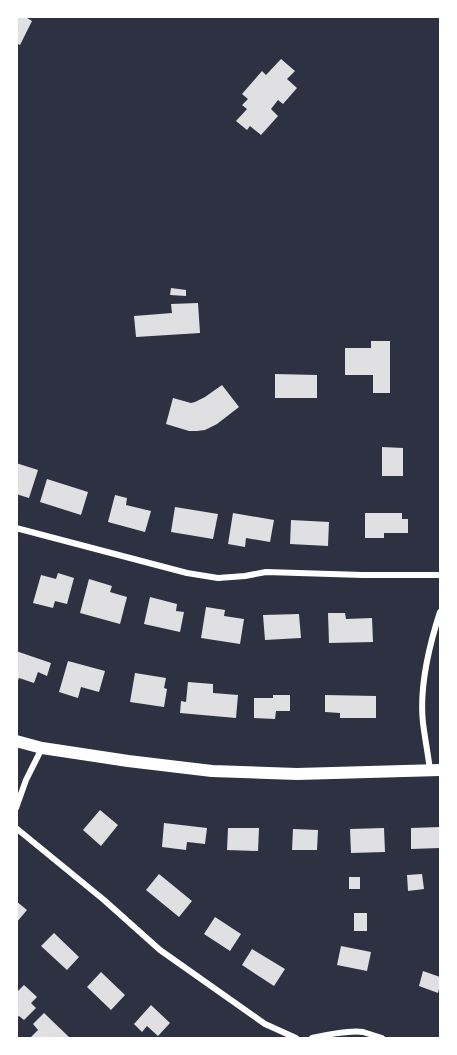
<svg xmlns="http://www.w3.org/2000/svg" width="457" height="1055" font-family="Raleway,sans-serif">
	<rect width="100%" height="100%" fill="#2d3142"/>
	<!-- building -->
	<path fill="#e0e0e3" d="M16 16H24L32 21 20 45 16 43Z
		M281 59 295 71 287 79 297 88 283 104 278 100 271 109 278 116 261 135 250 126 247 130 236 121 247 109 242 105 248 99 242 94 262 71 266 75Z
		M171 288 186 290V296L170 295Z
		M198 303 200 333 136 337 134 316 172 313 171 304Z
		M371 341H390V393H373V375H345V348H371Z
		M275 374 317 375V398H275Z
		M222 385 239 407 217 424 205 430 197 431H189L166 424 173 398 191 403 195 402 205 397Z
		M382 447 403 448V476H382Z
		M16 463 38 470 29 498 16 494Z
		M47 479 88 492 81 515 40 502Z
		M115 495 127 498 126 505 151 511 145 532 108 522Z
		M175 507 218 514 213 539 171 532Z
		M233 513 274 520 270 542 246 538 245 547 228 544Z
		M365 513H402V519H408V533H384V538H365Z
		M291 520 329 522 328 546 290 544Z
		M58 573 74 578 67 604 55 601 53 608 33 603 41 575 56 579Z
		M89 579 112 586 110 592 127 597 120 624 80 613Z
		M150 597 177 604 176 611 184 612 180 632 144 624Z
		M206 607 225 610 224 616 244 619 240 644 201 638Z
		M328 613H345L346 619 372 618 373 642 329 643Z
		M299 614 301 638 265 640 263 615Z
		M16 651 51 663 47 676 38 672 34 683 19 678 16 685Z
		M68 661 105 671 99 692 81 687 78 698 59 692Z
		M135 673 166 678 164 688 167 689 164 707 130 702Z
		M188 682 213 684V693L238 695 236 718 180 713 181 701 186 702Z
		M273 695H290V711H276L275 719 254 718V698H273Z
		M325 695 376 696V718H340V713L325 712Z
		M100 810 118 825 101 846 83 830Z
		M164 823 207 828 205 844 187 842 186 850 162 847Z
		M440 827V848L411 849V828Z
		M228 828H259L258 851 227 850Z
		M384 828 385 852 351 853 350 829Z
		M293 829 318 830 317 850H292Z
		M159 874 192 901 179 917 146 890Z
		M422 874 424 889 408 891 407 875Z
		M349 877H360V889H349Z
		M16 901 27 910 16 923Z
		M354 913H367V931H354Z
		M215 917 241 934 230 951 204 934Z
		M54 933 79 957 67 970 41 946Z
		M341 946 371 952 367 971 337 965Z
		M252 949 285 969 274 986 242 965Z
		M423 971 440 977V985L438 993 419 986Z
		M101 972 125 995 111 1010 87 987Z
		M24 985 37 997 31 1003 36 1008 24 1020 19 1016 16 1018V993Z
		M151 1005 170 1023 158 1036 147 1026 142 1032 134 1024Z
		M44 1013 69 1037 68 1038H32L31 1037 38 1030 33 1024Z"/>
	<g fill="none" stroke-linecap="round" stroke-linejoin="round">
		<!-- minor -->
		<path stroke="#fff" stroke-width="6" d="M16 528 187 573 218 578 245 576 266 572 363 575H440
			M430 770C428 754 425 739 423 723 419 687 429 646 440 612
			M16 808 26 780 42 748
			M16 828 104 900 160 950 265 1024 296 1038
			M312 1038C324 1035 351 1030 363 1032 369 1034 376 1036 382 1038"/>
		<!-- primary -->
		<path stroke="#fff" stroke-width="12" d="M16 741 42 748 128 761 212 771 297 774 440 770"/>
	</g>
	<!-- border -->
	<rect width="457" height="1055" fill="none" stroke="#ffffff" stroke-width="36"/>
</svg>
